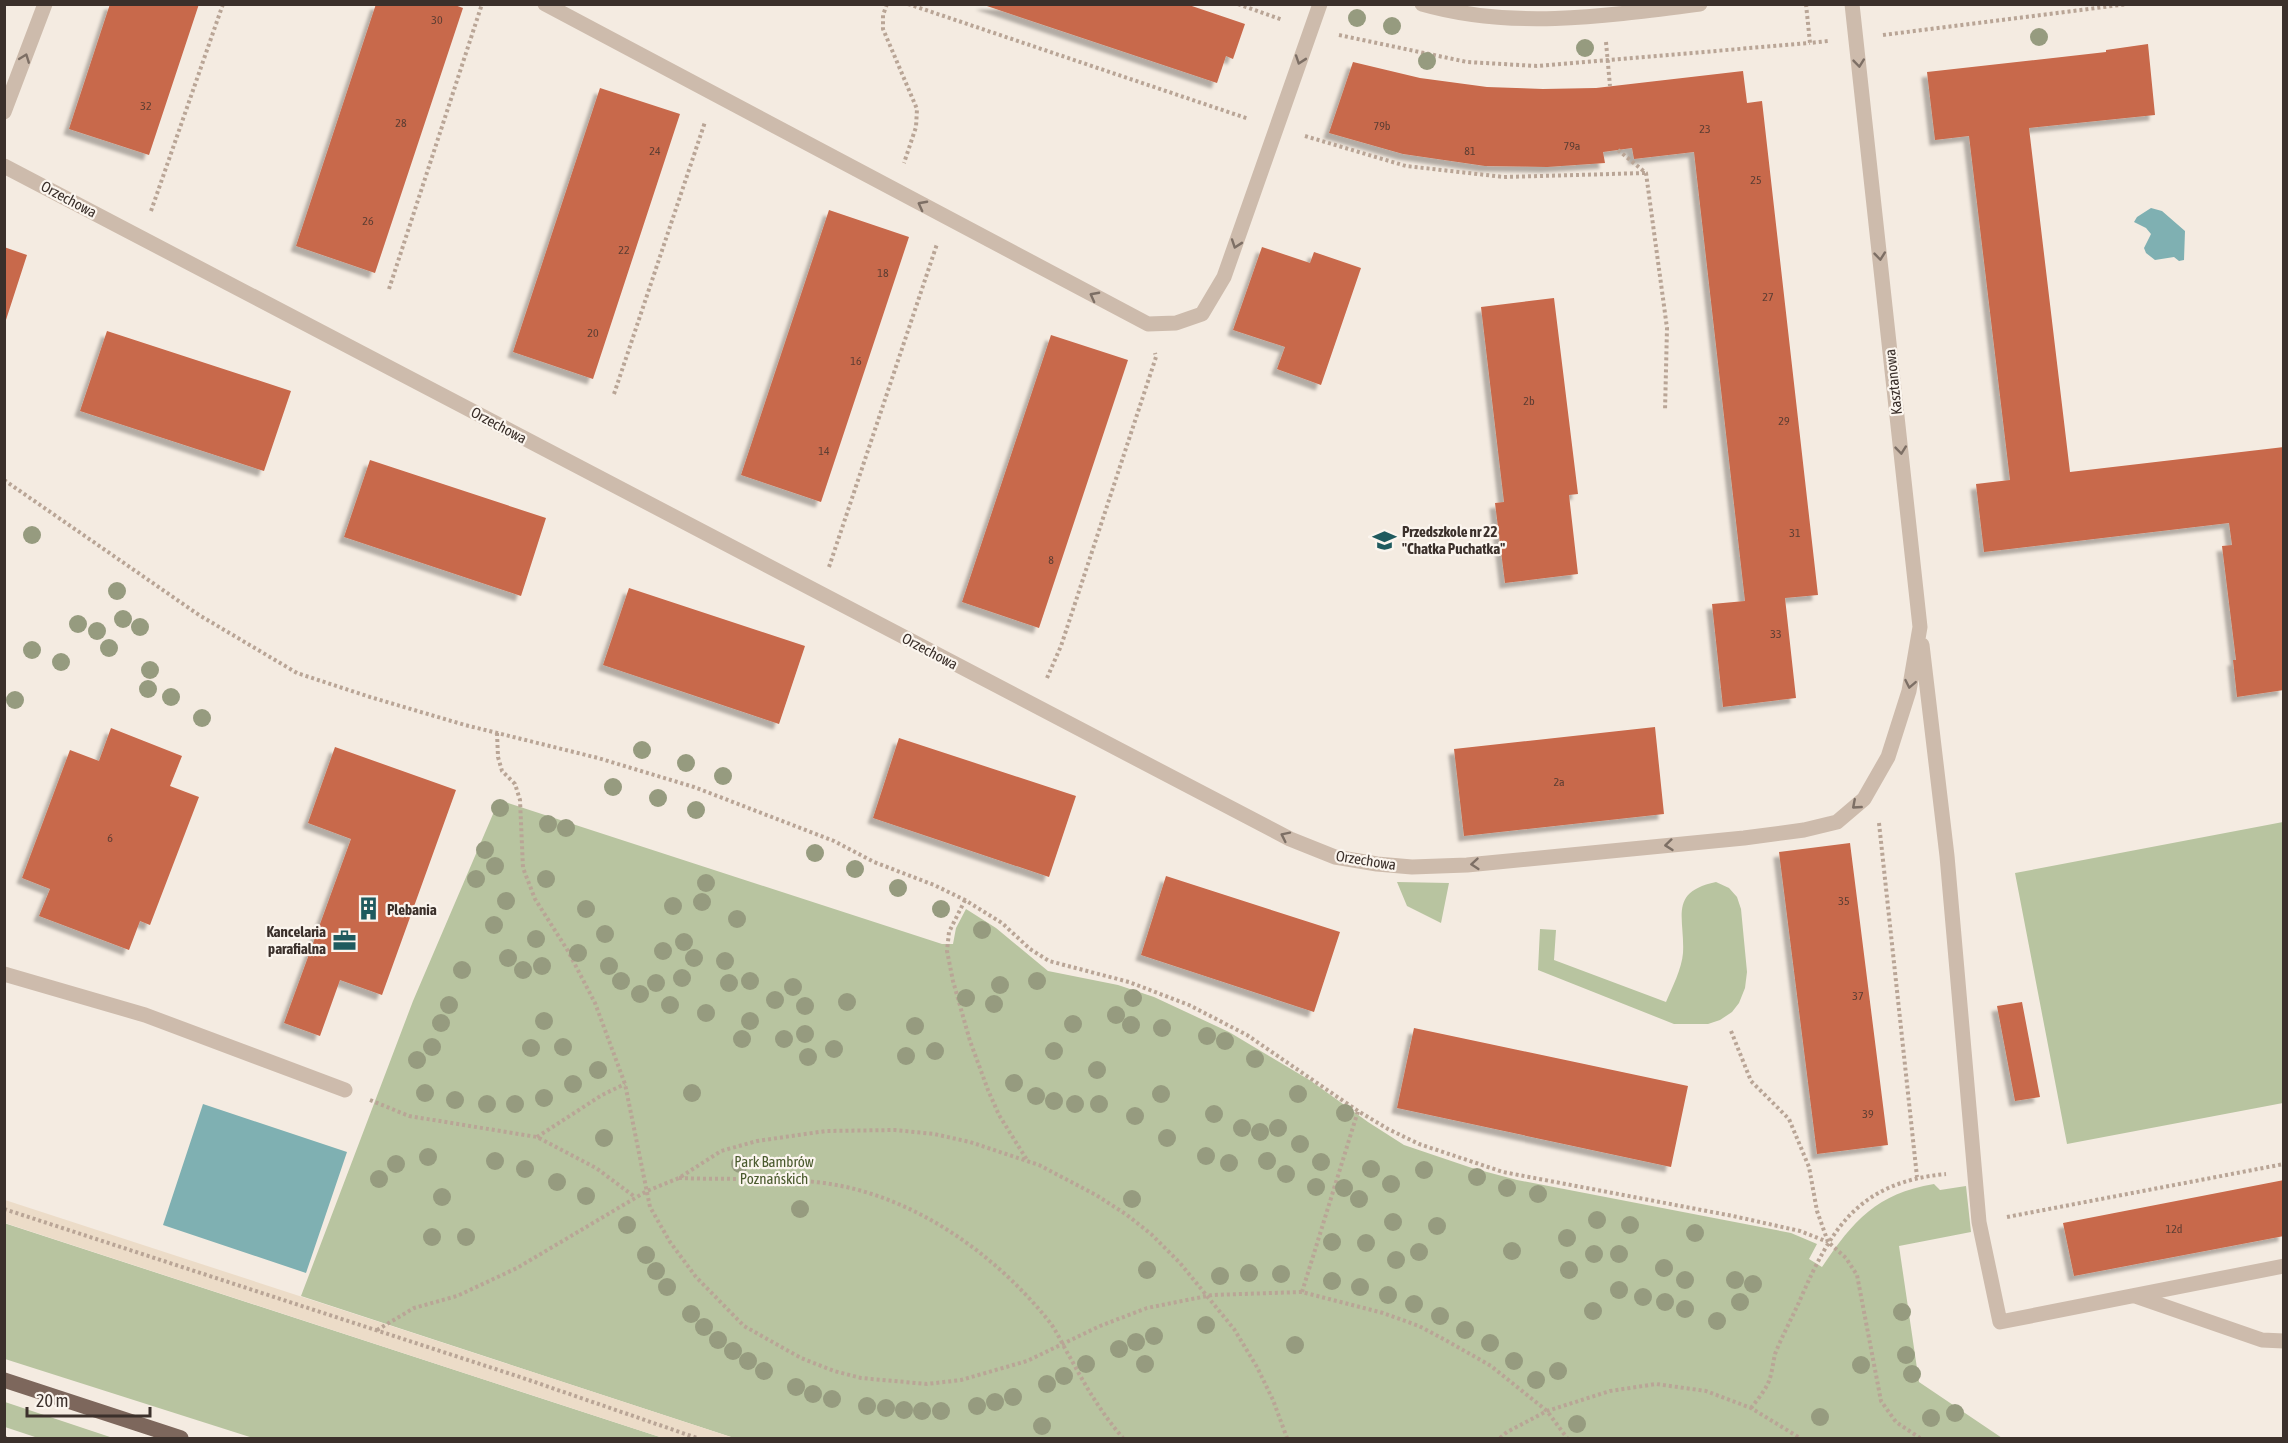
<svg xmlns="http://www.w3.org/2000/svg" width="2288" height="1443" font-family="'Asap Condensed',sans-serif">
	<defs>
		<filter id="shadow"><feDropShadow dx="-5.5" dy="5.5" stdDeviation="1.5" flood-color="#0004"/></filter>
	</defs>
	<rect width="100%" height="100%" fill="#f4ebe1"/>
	<!-- green -->
	<path fill="#b8c4a0" d="M499 800 942 944H953L956 928 966 909 996 928 1048 971 1118 985 1154 997 1229 1032 1311 1081 1368 1122 1404 1145 1472 1168 1517 1180 1791 1233 1817 1244 1809 1259 1822 1267C1854 1220 1876 1194 1934 1184L1940 1190 1966 1186 1971 1232 1899 1246 1919 1382 2002 1438H734L301 1296 413 1001Z
		M2283 822V1103L2067 1144 2015 873Z
		M1397 882 1449 883 1441 923 1407 906Z
		M1716 882 1729 888 1737 897 1741 909 1747 972 1745 988 1739 1003 1732 1012 1720 1020 1708 1024H1674L1538 970 1540 929 1556 930 1554 960 1666 1002C1672 988 1682 968 1683 953 1685 918 1668 892 1716 882Z
		M4 1223 663 1438H253L5 1359Z
		M4 1402H5L113 1438H38L5 1427Z"/>
	<!-- plaza -->
	<path fill="#ecdcc8" d="M5 1200 367 1318 734 1438H663L5 1223Z"/>
	<!-- water -->
	<path fill="#7fb0b2" d="M2151 208 2162 211 2185 231 2184 260 2179 261 2174 257 2155 260 2146 253 2144 248 2151 234 2146 228 2134 222 2137 217Z
		M203 1104 347 1152 306 1273 163 1225Z"/>
	<!-- building -->
	<path fill="#c8694b" filter="url(#shadow)" d="M110 4H199L149 155 69 129Z
		M376 4H452L463 8 375 273 296 246Z
		M981 4H1186L1245 24 1233 59 1226 56 1217 83Z
		M2148 44 2155 115 2029 128 2070 472 2284 447V690L2237 697 2233 660H2236L2222 546 2232 545 2229 523 1984 552 1976 484 2010 480 1969 136 1935 140 1927 72 2106 52V50Z
		M1353 62 1420 78 1487 87 1543 89 1596 88 1743 71 1747 103 1762 101 1818 595 1785 598 1796 698 1723 707 1712 604 1745 601 1694 152 1634 159 1632 148 1603 152 1605 163 1547 167 1485 166 1403 154 1329 133Z
		M600 88 680 114 593 379 513 352Z
		M829 210 909 237 821 502 741 475Z
		M4 247 27 255 5 323H4Z
		M1262 247 1310 263 1314 252 1361 268 1321 385 1277 369 1285 347 1233 330Z
		M1554 298 1578 494 1569 495 1578 574 1505 583 1495 503 1504 502 1481 307Z
		M107 331 291 391 264 471 80 411Z
		M1051 335 1128 360 1039 628 962 602Z
		M370 460 546 518 521 596 344 537Z
		M629 588 805 646 779 724 603 665Z
		M1655 727 1664 814 1464 836 1454 749Z
		M111 728 182 756 170 786 199 797 150 925 140 921 129 950 39 916 50 889 22 878 70 750 99 761Z
		M899 738 1076 796 1049 877 873 818Z
		M335 747 456 790 382 995 340 980 320 1036 284 1023 351 839 308 823Z
		M1850 843 1888 1145 1817 1154 1779 852Z
		M1166 876 1340 932 1314 1012 1141 955Z
		M2022 1002 2040 1097 2015 1101 1997 1006Z
		M1414 1028 1688 1086 1671 1167 1397 1108Z
		M2284 1180V1236L2074 1276 2063 1223Z"/>
	<g fill="none" stroke-linecap="round" stroke-linejoin="round">
		<!-- path -->
		<path stroke="#b9a596" stroke-width="4" stroke-dasharray="3 3" stroke-linecap="butt" d="M887 4 883 15V29L917 109 916 127 904 163
			M908 4 1249 119
			M1238 4 1283 20
			M1806 4 1810 43 1828 41
			M1339 35 1467 62 1537 66 1810 43
			M1883 35 2128 4
			M1606 42 1610 86
			M1305 136 1406 166 1504 177 1646 173
			M1618 150 1646 173 1667 328 1665 411
			M151 211 223 4
			M389 289 482 4
			M614 394 705 122
			M4 480 199 615 297 673 370 697 465 725 598 758 694 787 834 841 874 862 934 885 965 900 1002 923 1030 949 1049 961 1129 982 1189 1005 1247 1035 1358 1111 1388 1129 1419 1144 1503 1172 1733 1216 1800 1231 1828 1242
			M829 567 937 244
			M1047 678 1061 646 1156 357 1155 353
			M497 733 498 757 502 771 515 784 520 800 523 868 535 899 568 951 595 1003 625 1084 650 1207 670 1242 696 1277 744 1326 801 1358 834 1371 861 1378 927 1384 961 1380 1027 1361 1100 1326 1147 1308 1212 1295 1302 1292 1383 1313 1419 1326 1449 1342 1491 1366 1547 1411 1567 1438
			M1879 823 1917 1177
			M965 900 949 932 947 951 953 981 970 1041 988 1090 999 1115 1027 1160
			M1731 1031 1751 1081 1789 1119 1809 1167 1817 1211 1828 1242 1846 1258 1857 1275 1881 1401 1896 1422 1920 1438
			M370 1100 409 1116 537 1137 596 1168 635 1197
			M537 1137 602 1095 625 1084
			M679 1178C727 1180 776 1177 824 1183 912 1195 993 1252 1048 1320 1057 1331 1063 1346 1071 1359 1086 1387 1102 1414 1123 1438
			M4 1209 523 1378 697 1438
			M2007 1217 2284 1164
			M1302 1292 1358 1111
			M377 1330 414 1308 457 1296 517 1268 647 1191 679 1178 721 1151 757 1141 826 1131 895 1130 934 1134 970 1142 1039 1165 1096 1195 1127 1215 1151 1234 1180 1263 1234 1329 1257 1367 1273 1400 1287 1438
			M1751 1408C1757 1400 1765 1391 1769 1381 1772 1373 1773 1363 1775 1354 1782 1336 1792 1318 1800 1300 1832 1226 1860 1182 1946 1174
			M4 1438H7
			M1500 1438 1507 1432 1547 1411 1610 1391 1656 1384 1706 1391 1751 1408 1800 1438"/>
		<!-- minor -->
		<path stroke="#cdbbac" stroke-width="15" d="M545 4 1148 324 1176 323 1202 314 1224 277 1320 4
			M1422 4C1512 30 1608 16 1700 4
			M4 112 45 4
			M4 166 1290 839 1335 857 1377 864 1412 867 1467 865 1744 838 1804 830 1837 822 1864 799 1888 757 1909 691 1920 627 1852 4
			M1922 645 1947 856 1979 1222 2000 1322 2284 1266
			M4 974 145 1015 345 1090
			M2135 1296 2262 1340 2284 1341"/>
		<!-- major -->
		<path stroke="#7d675c" stroke-width="15" d="M4 1380 181 1438"/>
	</g>
	<!-- trees -->
	<g fill="#969b7f">
		<circle cx="1357" cy="18" r="9"/>
		<circle cx="1392" cy="26" r="9"/>
		<circle cx="2039" cy="37" r="9"/>
		<circle cx="1585" cy="48" r="9"/>
		<circle cx="1427" cy="61" r="9"/>
		<circle cx="32" cy="535" r="9"/>
		<circle cx="117" cy="591" r="9"/>
		<circle cx="123" cy="619" r="9"/>
		<circle cx="78" cy="624" r="9"/>
		<circle cx="140" cy="627" r="9"/>
		<circle cx="97" cy="631" r="9"/>
		<circle cx="109" cy="648" r="9"/>
		<circle cx="32" cy="650" r="9"/>
		<circle cx="61" cy="662" r="9"/>
		<circle cx="150" cy="670" r="9"/>
		<circle cx="148" cy="689" r="9"/>
		<circle cx="171" cy="697" r="9"/>
		<circle cx="15" cy="700" r="9"/>
		<circle cx="202" cy="718" r="9"/>
		<circle cx="642" cy="750" r="9"/>
		<circle cx="686" cy="763" r="9"/>
		<circle cx="723" cy="776" r="9"/>
		<circle cx="613" cy="787" r="9"/>
		<circle cx="658" cy="798" r="9"/>
		<circle cx="500" cy="808" r="9"/>
		<circle cx="696" cy="810" r="9"/>
		<circle cx="548" cy="824" r="9"/>
		<circle cx="566" cy="828" r="9"/>
		<circle cx="485" cy="850" r="9"/>
		<circle cx="815" cy="853" r="9"/>
		<circle cx="495" cy="866" r="9"/>
		<circle cx="855" cy="869" r="9"/>
		<circle cx="476" cy="879" r="9"/>
		<circle cx="546" cy="879" r="9"/>
		<circle cx="706" cy="883" r="9"/>
		<circle cx="898" cy="888" r="9"/>
		<circle cx="506" cy="901" r="9"/>
		<circle cx="702" cy="902" r="9"/>
		<circle cx="673" cy="906" r="9"/>
		<circle cx="586" cy="909" r="9"/>
		<circle cx="941" cy="909" r="9"/>
		<circle cx="737" cy="919" r="9"/>
		<circle cx="494" cy="925" r="9"/>
		<circle cx="982" cy="930" r="9"/>
		<circle cx="605" cy="934" r="9"/>
		<circle cx="536" cy="939" r="9"/>
		<circle cx="684" cy="942" r="9"/>
		<circle cx="663" cy="951" r="9"/>
		<circle cx="578" cy="953" r="9"/>
		<circle cx="508" cy="958" r="9"/>
		<circle cx="694" cy="958" r="9"/>
		<circle cx="725" cy="961" r="9"/>
		<circle cx="542" cy="966" r="9"/>
		<circle cx="609" cy="966" r="9"/>
		<circle cx="462" cy="970" r="9"/>
		<circle cx="523" cy="970" r="9"/>
		<circle cx="682" cy="978" r="9"/>
		<circle cx="621" cy="981" r="9"/>
		<circle cx="750" cy="981" r="9"/>
		<circle cx="1037" cy="981" r="9"/>
		<circle cx="656" cy="983" r="9"/>
		<circle cx="729" cy="983" r="9"/>
		<circle cx="1000" cy="985" r="9"/>
		<circle cx="793" cy="987" r="9"/>
		<circle cx="640" cy="994" r="9"/>
		<circle cx="966" cy="998" r="9"/>
		<circle cx="1133" cy="998" r="9"/>
		<circle cx="775" cy="1000" r="9"/>
		<circle cx="847" cy="1002" r="9"/>
		<circle cx="994" cy="1004" r="9"/>
		<circle cx="449" cy="1005" r="9"/>
		<circle cx="670" cy="1005" r="9"/>
		<circle cx="805" cy="1006" r="9"/>
		<circle cx="706" cy="1013" r="9"/>
		<circle cx="1116" cy="1015" r="9"/>
		<circle cx="544" cy="1021" r="9"/>
		<circle cx="750" cy="1021" r="9"/>
		<circle cx="441" cy="1023" r="9"/>
		<circle cx="1073" cy="1024" r="9"/>
		<circle cx="1131" cy="1025" r="9"/>
		<circle cx="915" cy="1026" r="9"/>
		<circle cx="1162" cy="1028" r="9"/>
		<circle cx="805" cy="1034" r="9"/>
		<circle cx="1207" cy="1036" r="9"/>
		<circle cx="742" cy="1039" r="9"/>
		<circle cx="784" cy="1039" r="9"/>
		<circle cx="1225" cy="1041" r="9"/>
		<circle cx="432" cy="1047" r="9"/>
		<circle cx="563" cy="1047" r="9"/>
		<circle cx="531" cy="1048" r="9"/>
		<circle cx="834" cy="1049" r="9"/>
		<circle cx="935" cy="1051" r="9"/>
		<circle cx="1054" cy="1051" r="9"/>
		<circle cx="906" cy="1056" r="9"/>
		<circle cx="808" cy="1057" r="9"/>
		<circle cx="1255" cy="1059" r="9"/>
		<circle cx="417" cy="1060" r="9"/>
		<circle cx="598" cy="1070" r="9"/>
		<circle cx="1097" cy="1070" r="9"/>
		<circle cx="1014" cy="1083" r="9"/>
		<circle cx="573" cy="1084" r="9"/>
		<circle cx="425" cy="1093" r="9"/>
		<circle cx="692" cy="1093" r="9"/>
		<circle cx="1161" cy="1094" r="9"/>
		<circle cx="1298" cy="1094" r="9"/>
		<circle cx="1036" cy="1096" r="9"/>
		<circle cx="544" cy="1098" r="9"/>
		<circle cx="455" cy="1100" r="9"/>
		<circle cx="1054" cy="1101" r="9"/>
		<circle cx="487" cy="1104" r="9"/>
		<circle cx="515" cy="1104" r="9"/>
		<circle cx="1075" cy="1104" r="9"/>
		<circle cx="1099" cy="1104" r="9"/>
		<circle cx="1345" cy="1113" r="9"/>
		<circle cx="1214" cy="1114" r="9"/>
		<circle cx="1135" cy="1116" r="9"/>
		<circle cx="1242" cy="1128" r="9"/>
		<circle cx="1278" cy="1128" r="9"/>
		<circle cx="1260" cy="1132" r="9"/>
		<circle cx="604" cy="1138" r="9"/>
		<circle cx="1167" cy="1138" r="9"/>
		<circle cx="1300" cy="1144" r="9"/>
		<circle cx="1206" cy="1156" r="9"/>
		<circle cx="428" cy="1157" r="9"/>
		<circle cx="495" cy="1161" r="9"/>
		<circle cx="1267" cy="1161" r="9"/>
		<circle cx="1321" cy="1162" r="9"/>
		<circle cx="1229" cy="1163" r="9"/>
		<circle cx="396" cy="1164" r="9"/>
		<circle cx="740" cy="1164" r="9"/>
		<circle cx="525" cy="1169" r="9"/>
		<circle cx="1371" cy="1169" r="9"/>
		<circle cx="1424" cy="1170" r="9"/>
		<circle cx="1286" cy="1174" r="9"/>
		<circle cx="1477" cy="1177" r="9"/>
		<circle cx="379" cy="1179" r="9"/>
		<circle cx="557" cy="1182" r="9"/>
		<circle cx="1391" cy="1184" r="9"/>
		<circle cx="1316" cy="1187" r="9"/>
		<circle cx="1344" cy="1188" r="9"/>
		<circle cx="1507" cy="1188" r="9"/>
		<circle cx="1538" cy="1194" r="9"/>
		<circle cx="586" cy="1196" r="9"/>
		<circle cx="442" cy="1197" r="9"/>
		<circle cx="1132" cy="1199" r="9"/>
		<circle cx="1359" cy="1199" r="9"/>
		<circle cx="800" cy="1209" r="9"/>
		<circle cx="1597" cy="1220" r="9"/>
		<circle cx="1393" cy="1222" r="9"/>
		<circle cx="627" cy="1225" r="9"/>
		<circle cx="1630" cy="1225" r="9"/>
		<circle cx="1437" cy="1226" r="9"/>
		<circle cx="1695" cy="1233" r="9"/>
		<circle cx="432" cy="1237" r="9"/>
		<circle cx="466" cy="1237" r="9"/>
		<circle cx="1567" cy="1238" r="9"/>
		<circle cx="1332" cy="1242" r="9"/>
		<circle cx="1366" cy="1243" r="9"/>
		<circle cx="1512" cy="1251" r="9"/>
		<circle cx="1419" cy="1252" r="9"/>
		<circle cx="1594" cy="1254" r="9"/>
		<circle cx="1619" cy="1254" r="9"/>
		<circle cx="646" cy="1255" r="9"/>
		<circle cx="1396" cy="1260" r="9"/>
		<circle cx="1664" cy="1268" r="9"/>
		<circle cx="1147" cy="1270" r="9"/>
		<circle cx="1569" cy="1270" r="9"/>
		<circle cx="656" cy="1271" r="9"/>
		<circle cx="1249" cy="1273" r="9"/>
		<circle cx="1281" cy="1274" r="9"/>
		<circle cx="1220" cy="1276" r="9"/>
		<circle cx="1685" cy="1280" r="9"/>
		<circle cx="1735" cy="1280" r="9"/>
		<circle cx="1332" cy="1281" r="9"/>
		<circle cx="1753" cy="1284" r="9"/>
		<circle cx="667" cy="1287" r="9"/>
		<circle cx="1360" cy="1287" r="9"/>
		<circle cx="1619" cy="1290" r="9"/>
		<circle cx="1388" cy="1295" r="9"/>
		<circle cx="1643" cy="1297" r="9"/>
		<circle cx="1665" cy="1302" r="9"/>
		<circle cx="1740" cy="1302" r="9"/>
		<circle cx="1414" cy="1304" r="9"/>
		<circle cx="1685" cy="1309" r="9"/>
		<circle cx="1593" cy="1311" r="9"/>
		<circle cx="1902" cy="1312" r="9"/>
		<circle cx="691" cy="1314" r="9"/>
		<circle cx="1440" cy="1316" r="9"/>
		<circle cx="1717" cy="1321" r="9"/>
		<circle cx="1206" cy="1325" r="9"/>
		<circle cx="704" cy="1327" r="9"/>
		<circle cx="1465" cy="1330" r="9"/>
		<circle cx="1154" cy="1336" r="9"/>
		<circle cx="718" cy="1340" r="9"/>
		<circle cx="1136" cy="1342" r="9"/>
		<circle cx="1490" cy="1343" r="9"/>
		<circle cx="1295" cy="1345" r="9"/>
		<circle cx="1119" cy="1349" r="9"/>
		<circle cx="733" cy="1351" r="9"/>
		<circle cx="1906" cy="1355" r="9"/>
		<circle cx="748" cy="1361" r="9"/>
		<circle cx="1514" cy="1361" r="9"/>
		<circle cx="1086" cy="1364" r="9"/>
		<circle cx="1145" cy="1364" r="9"/>
		<circle cx="1861" cy="1365" r="9"/>
		<circle cx="764" cy="1371" r="9"/>
		<circle cx="1558" cy="1371" r="9"/>
		<circle cx="1912" cy="1374" r="9"/>
		<circle cx="1064" cy="1376" r="9"/>
		<circle cx="1536" cy="1380" r="9"/>
		<circle cx="1047" cy="1384" r="9"/>
		<circle cx="796" cy="1387" r="9"/>
		<circle cx="813" cy="1394" r="9"/>
		<circle cx="1013" cy="1397" r="9"/>
		<circle cx="832" cy="1399" r="9"/>
		<circle cx="995" cy="1402" r="9"/>
		<circle cx="867" cy="1406" r="9"/>
		<circle cx="977" cy="1406" r="9"/>
		<circle cx="886" cy="1408" r="9"/>
		<circle cx="904" cy="1410" r="9"/>
		<circle cx="922" cy="1411" r="9"/>
		<circle cx="941" cy="1411" r="9"/>
		<circle cx="1955" cy="1413" r="9"/>
		<circle cx="1820" cy="1417" r="9"/>
		<circle cx="1931" cy="1418" r="9"/>
		<circle cx="1577" cy="1424" r="9"/>
		<circle cx="1042" cy="1426" r="9"/>
	</g>
	<!-- one-way arrows -->
	<defs><path id="oneway-chevron" d="M-2-3.5L2.5 0L-2 3.5" fill="none" stroke-width="1.6" stroke-linecap="round" stroke-linejoin="round" transform="scale(1.5)"/></defs>
	<g stroke="#7d6f65">
		<use href="#oneway-chevron" transform="translate(25 58) rotate(-69)"/>
		<use href="#oneway-chevron" transform="translate(1300 60) rotate(109)"/>
		<use href="#oneway-chevron" transform="translate(1859 63) rotate(84)"/>
		<use href="#oneway-chevron" transform="translate(922 205) rotate(-152)"/>
		<use href="#oneway-chevron" transform="translate(1236 244) rotate(109)"/>
		<use href="#oneway-chevron" transform="translate(1880 256) rotate(84)"/>
		<use href="#oneway-chevron" transform="translate(1094 296) rotate(-152)"/>
		<use href="#oneway-chevron" transform="translate(1901 450) rotate(84)"/>
		<use href="#oneway-chevron" transform="translate(1910 684) rotate(101)"/>
		<use href="#oneway-chevron" transform="translate(1856 805) rotate(139)"/>
		<use href="#oneway-chevron" transform="translate(1285 836) rotate(-154)"/>
		<use href="#oneway-chevron" transform="translate(1669 845) rotate(174)"/>
		<use href="#oneway-chevron" transform="translate(1475 864) rotate(175)"/>
	</g>
	<!-- icons -->
	<defs>
		<symbol id="school-bare" viewBox="-9 -9 18 18"><path d="M0-5L7-2L0 1L-7-2ZM-4 1L0 2.5L4 1V4Q0 6-4 4Z" fill="#1f5a5e" stroke="#fbf5ee" stroke-width="2.5" paint-order="stroke"/></symbol>
		<symbol id="building-bare" viewBox="-9 -9 18 18"><path d="M-4-6H4V6H1V3H-1V6H-4ZM-2.5-4.3h1.7v1.8h-1.7ZM.8-4.3h1.7v1.8H.8ZM-2.5-1h1.7V.8h-1.7ZM.8-1h1.7V.8H.8Z" fill="#1f5a5e" stroke="#fbf5ee" stroke-width="2.5" paint-order="stroke"/></symbol>
		<symbol id="office-bare" viewBox="-9 -9 18 18"><path d="M-6-3h4V-5.5h4V-3h4V5H-6ZM-1-4.5V-3h2v-1.5ZM-6 0V1H6V0Z" fill="#1f5a5e" stroke="#fbf5ee" stroke-width="2.5" paint-order="stroke"/></symbol>
	</defs>
	<g fill-rule="evenodd">
		<use href="#school-bare" x="1368" y="524" width="33" height="33"/>
		<use href="#building-bare" x="352" y="892" width="33" height="33"/>
		<use href="#office-bare" x="328" y="924" width="33" height="33"/>
	</g>
	<g text-anchor="middle" dominant-baseline="central" stroke-width="4.5" stroke-linejoin="round" paint-order="stroke">
		<!-- number labels -->
		<g font-size="12" fill="#5e3e33">
			<text x="437" y="20">30</text>
			<text x="146" y="106">32</text>
			<text x="401" y="123">28</text>
			<text x="1382" y="126">79b</text>
			<text x="1705" y="129">23</text>
			<text x="1572" y="146">79a</text>
			<text x="655" y="151">24</text>
			<text x="1470" y="151">81</text>
			<text x="1756" y="180">25</text>
			<text x="368" y="221">26</text>
			<text x="624" y="250">22</text>
			<text x="883" y="273">18</text>
			<text x="1768" y="297">27</text>
			<text x="593" y="333">20</text>
			<text x="856" y="361">16</text>
			<text x="1529" y="401">2b</text>
			<text x="1784" y="421">29</text>
			<text x="824" y="451">14</text>
			<text x="1795" y="533">31</text>
			<text x="1051" y="560">8</text>
			<text x="1776" y="634">33</text>
			<text x="1559" y="782">2a</text>
			<text x="110" y="838">6</text>
			<text x="1844" y="901">35</text>
			<text x="1858" y="996">37</text>
			<text x="1868" y="1114">39</text>
			<text x="2174" y="1229">12d</text>
		</g>
		<!-- street labels -->
		<g font-size="15" fill="#3b302b" stroke="#fbf5ee">
			<text transform="translate(69 199) rotate(28)">Orzechowa</text>
			<text transform="translate(1893 382) rotate(-96)">Kasztanowa</text>
			<text transform="translate(499 425) rotate(28)">Orzechowa</text>
			<text transform="translate(930 651) rotate(28)">Orzechowa</text>
			<text transform="translate(1366 860) rotate(9)">Orzechowa</text>
		</g>
		<!-- poi labels -->
		<g font-size="15" font-weight="bold" fill="#3b302b" stroke="#fbf5ee" text-anchor="start">
			<text x="1402" y="531">Przedszkole nr 22<tspan x="1402" dy="17">"Chatka Puchatka"</tspan></text>
			<text x="387" y="909">Plebania</text>
			<text x="326" y="931" text-anchor="end">Kancelaria<tspan x="326" dy="17">parafialna</tspan></text>
		</g>
		<!-- park labels -->
		<g font-size="15" fill="#4a5a2e" stroke="#fbf5ee">
			<text x="774" y="1161">Park Bambrów<tspan x="774" dy="17">Poznańskich</tspan></text>
		</g>
	</g>
	<!-- border -->
	<rect width="2288" height="1443" fill="none" stroke="#3b302b" stroke-width="12"/>
	<!-- scale -->
	<path d="M27 1407v9h123v-9" fill="none" stroke="#3b302b" stroke-width="3"/>
	<text x="36" y="1407" font-size="18" fill="#3b302b" stroke="#fbf5ee" stroke-width="4.5" paint-order="stroke">20 m</text>
</svg>
